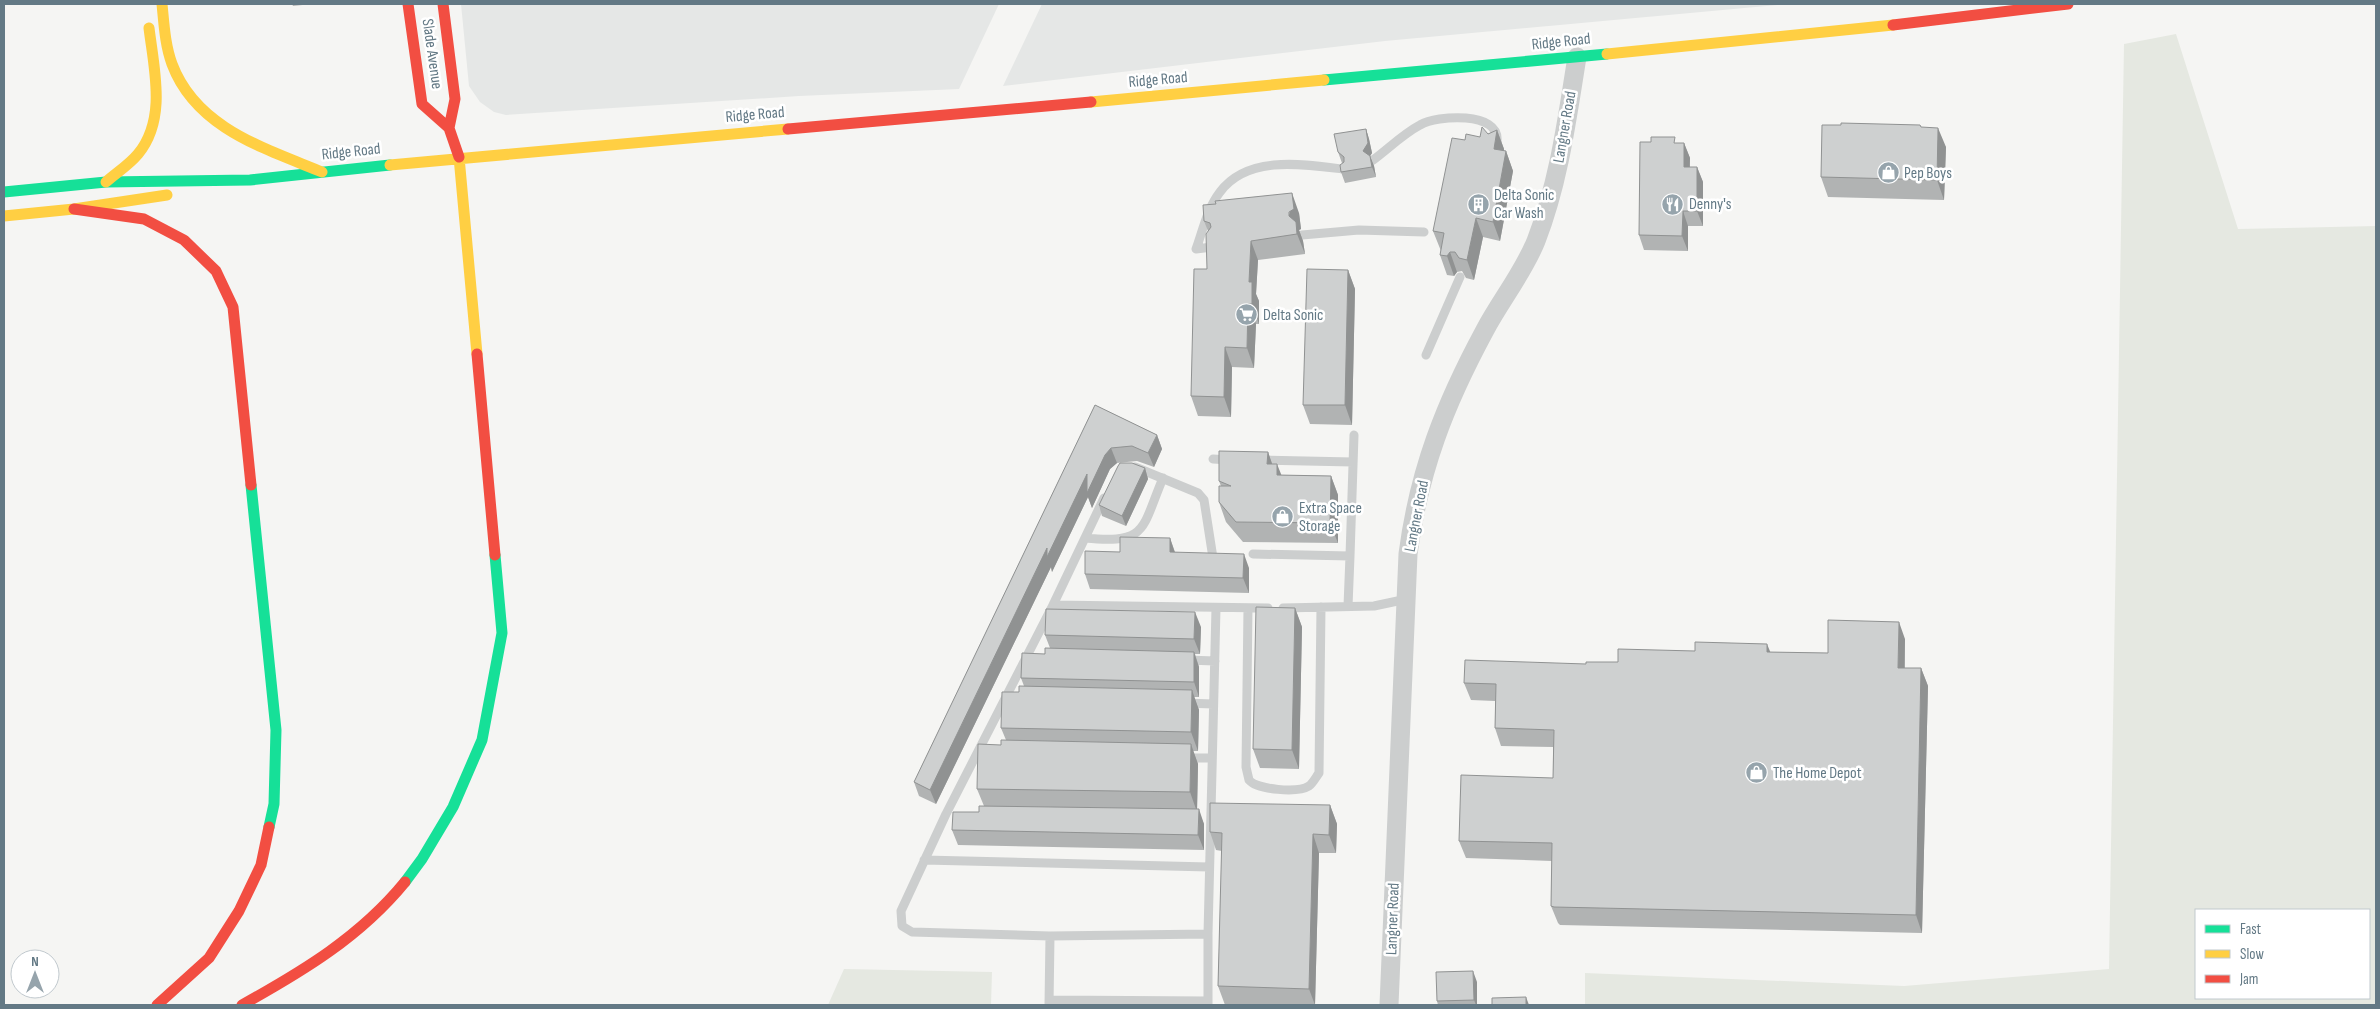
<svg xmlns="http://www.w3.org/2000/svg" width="2380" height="1009" font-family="'Sofia Sans Condensed',sans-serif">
	<rect width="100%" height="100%" fill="#f5f5f3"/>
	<!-- built -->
	<path fill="#e5e7e6" d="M461 4H999L959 89 799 96 506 115 494 112 480 102 469 86Z
		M1042 4H1789L1385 41 1003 86Z"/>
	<!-- green -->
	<path fill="#e5e8e1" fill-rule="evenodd" d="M2176 34 2238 229 2376 226V1005H1585V973L1904 986 2109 969 2124 44ZM2196 910H2369V998H2196Z
		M844 969 992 972 991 1005H828Z"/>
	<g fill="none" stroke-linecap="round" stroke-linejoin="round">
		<!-- lane -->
		<path stroke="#cccece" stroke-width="9" d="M1373 160C1388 149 1403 134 1420 125 1437 115 1500 111 1497 141
			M1302 235 1359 230 1424 232
			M1212 247 1196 249C1203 230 1207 209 1220 192 1247 155 1303 164 1342 169
			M1426 355 1460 277
			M1213 459 1230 460
			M1261 460 1353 462
			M1135 467 1198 493 1204 500 1213 558
			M1104 498 1053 605 1268 608
			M1085 538C1148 544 1141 530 1163 478
			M1253 554 1350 556 1348 606
			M1350 556 1354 435
			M1053 605 946 814 901 911 902 926 912 932 1050 936 1208 934 1216 608
			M1248 608 1246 767 1249 780C1257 790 1298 793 1309 786 1313 783 1316 777 1319 773L1321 607
			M1283 608 1374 606 1407 599
			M1187 660 1215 661
			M1185 703 1213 704
			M1185 758H1212
			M924 860 1209 867
			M1208 934V1005
			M1049 1000 1208 1001
			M1049 1005 1050 936"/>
		<!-- street -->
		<path stroke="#cccece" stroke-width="19" d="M1389 1005 1408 554C1419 470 1445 404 1485 330 1501 300 1523 273 1536 241 1559 182 1567 119 1577 57"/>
		<!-- fast -->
		<path stroke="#16e098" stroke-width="11" d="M1324 80 1607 54
			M4 192 106 182 250 180 390 165
			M251 485 276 730 274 804 269 827
			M405 882 422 859 453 807 482 740 502 633 495 555"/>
		<!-- slow -->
		<path stroke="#ffcf43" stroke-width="11" d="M162 4C164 24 165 45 172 64 196 128 264 148 322 172
			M1607 54 1893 25
			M1091 102 1324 80
			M459 157 477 354
			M390 165 788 129
			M106 182C116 173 129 165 138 154 167 119 154 69 149 28
			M4 216 74 209 167 195"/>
		<!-- jam -->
		<path stroke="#f24e42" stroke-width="11" d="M408 4 422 104 449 128
			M443 4 455 99 449 128 459 157
			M1893 25 2068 4
			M788 129 1091 102
			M74 209 144 219 184 240 216 271 233 307 251 485
			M477 354 495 555
			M157 1005 209 958 239 911 261 865 269 827
			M242 1005C303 971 360 937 405 882"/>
	</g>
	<!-- wall -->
	<path fill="#b1b3b3" d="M292 4H312L293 6Z
		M1920 125 1921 127 1946 147 1944 200 1828 197 1821 177Z
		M1366 129 1369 139 1372 153 1370 156 1374 166 1376 177 1345 183 1341 172 1342 163 1338 152Z
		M1497 130 1504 149V151H1506L1513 171 1500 241 1483 237 1474 280 1466 278 1462 271 1457 272 1454 276 1447 275 1440 255 1441 251 1433 231 1465 140 1480 137Z
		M1677 143H1684L1690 158V167H1697L1703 182V226H1688V251L1644 250 1639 235Z
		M1299 213 1301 229 1299 230 1303 241 1305 254 1258 260 1256 294 1259 301V324H1256L1254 368 1232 367 1231 417 1198 416 1191 396 1207 269 1208 231 1204 221Z
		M1348 270 1355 289 1352 425 1310 424 1303 405Z
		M1095 405 1157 435 1162 449 1154 467 1137 461 1117 463 1110 469 1092 508 1088 497 1052 572 1051 567 936 804 919 796 914 782Z
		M1268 452 1272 464 1281 475 1331 476 1338 495V543L1243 542 1226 522 1219 502 1221 486 1219 481Z
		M1145 468 1148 479 1126 526 1102 516 1099 505Z
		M1170 538 1175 552 1249 568V593L1090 589 1085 574 1120 552Z
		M1295 608 1302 627 1299 769 1260 768 1253 749Z
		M1201 627 1200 654H1195L1199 667V697H1194L1199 710 1198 751H1193L1198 764 1197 809 1204 824V850L958 845 952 830 979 812 984 806 977 789 1001 745 1006 740 1001 728 1019 692 1024 686 1021 678 1050 648 1045 635Z
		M1905 639V668H1921L1928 686 1922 933 1560 925 1558 923 1551 906 1552 861 1466 858 1459 841 1553 778V747L1501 746 1495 728V701L1471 700 1464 683 1586 664 1618 662 1695 651 1770 652 1828 653Z
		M1330 805 1337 824 1336 853H1319L1315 1005H1225L1218 986 1222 851 1216 850 1210 832Z
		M1477 982V1005H1438L1437 1001Z"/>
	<!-- shaded-wall -->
	<path fill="#909292" d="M1938 128 1946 147 1944 200 1937 180Z
		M1366 129 1369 139 1372 153 1367 161 1363 151Z
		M1497 130 1504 149 1501 168 1494 149Z
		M1684 143 1690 158 1689 182 1684 167Z
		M1506 151 1513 171 1500 241 1493 222Z
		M1370 156 1374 166 1376 177 1372 167Z
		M1697 167 1703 182V226L1697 211Z
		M1292 193 1299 213 1301 229 1299 230 1303 241 1305 254 1297 234 1289 216Z
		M1683 211 1688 226V251L1682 236Z
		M1476 218 1483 237 1474 280 1467 260Z
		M1251 241 1258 260 1256 294 1259 301V324L1252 304 1249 282Z
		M1450 252 1457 272 1454 276 1447 256Z
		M1348 270 1355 289 1352 425 1345 405Z
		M1248 304 1256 324 1254 368 1247 348Z
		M1225 347 1232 367 1231 417 1224 397Z
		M1157 435 1162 449 1154 467 1148 453Z
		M1111 448 1117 463 1110 469 1092 508 1088 497 1052 572 1051 567 936 804 930 790 1047 548 1087 474Z
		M1268 452 1275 472 1267 464Z
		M1277 464 1285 484 1277 475Z
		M1145 468 1148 479 1126 526 1122 516Z
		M1331 476 1338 495V543L1330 523Z
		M1170 538 1175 553 1170 552Z
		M1244 554 1249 568V593L1243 578Z
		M1295 608 1302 627 1299 769 1292 750Z
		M1195 612 1201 627 1200 654 1194 639Z
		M1899 622 1905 639 1904 685 1898 668Z
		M1767 644 1774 661 1767 652Z
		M1194 652 1199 667V697L1194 682Z
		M1921 668 1928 686 1922 933 1916 915Z
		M1192 690 1199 710 1198 751 1191 732Z
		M1191 744 1198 764 1197 812 1190 792Z
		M1330 805 1337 824 1336 853 1329 835Z
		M1199 809 1204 824V850L1198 835Z
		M1313 834 1319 853 1315 1005 1309 989Z
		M1473 971 1477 982V1005H1476L1474 1000Z
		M1526 997 1529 1005H1526Z"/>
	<!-- building -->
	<path fill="#ced0d0" stroke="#909292" d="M1841 123 1920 125 1921 127 1938 128 1937 180 1821 177 1822 125H1841Z
		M1482 127 1488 134 1497 130 1494 149 1506 151 1493 222 1476 218 1467 260 1459 258 1455 252H1450L1447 256 1440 255 1444 233 1433 231 1452 138 1465 140 1466 134 1480 137Z
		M1366 129 1368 143 1363 151 1370 156 1372 167 1341 172 1340 165 1344 162V157L1338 152 1334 134Z
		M1651 137H1675L1674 143H1684V167H1697V211H1683L1682 236 1639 235 1640 142H1651Z
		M1292 193 1294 209 1289 212V216L1296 222 1297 234 1251 241 1249 282H1252V304H1248L1247 348 1225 347 1224 397 1191 396 1194 269H1207L1206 234 1211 227 1210 223 1204 221 1203 205 1216 204 1215 201Z
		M1307 269 1348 270 1345 405H1303Z
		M1095 405 1157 435 1148 453 1132 446 1111 448 1105 455 1087 493V474L1047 557V548L930 790 914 782Z
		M1219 451 1268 452 1267 464H1277V475L1331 476 1330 523 1236 522 1219 502V486H1231L1219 481Z
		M1120 463H1132L1145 468 1122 516 1099 505 1118 466Z
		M1120 537 1170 538V552L1244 554 1243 578 1085 574V551L1120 552Z
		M1256 607 1295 608 1292 750 1253 749Z
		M1046 609 1195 612 1194 639 1045 635Z
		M1828 620 1899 622 1898 668H1921L1916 915 1554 907 1551 906 1552 843 1459 841 1461 775 1553 778 1554 730 1495 728 1496 684 1464 683 1465 660 1586 664V662H1618V649L1695 651V642L1767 644V652L1828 653Z
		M1045 648 1194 652V682L1021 678 1022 653 1045 654Z
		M1019 686 1192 690 1191 732 1001 728 1002 692H1019Z
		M1001 740 1191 744 1190 792 977 789 978 744 1001 745Z
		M1210 803 1330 805 1329 835 1313 834 1309 989 1218 986 1222 833 1210 832Z
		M979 806 1199 809 1198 835 952 830 953 812H979Z
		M1473 971 1474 1000 1437 1001 1436 972Z
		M1526 997V1005H1492V998Z"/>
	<!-- icons -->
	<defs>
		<symbol id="shop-disc" viewBox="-11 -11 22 22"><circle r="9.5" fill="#96a4ac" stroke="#fff"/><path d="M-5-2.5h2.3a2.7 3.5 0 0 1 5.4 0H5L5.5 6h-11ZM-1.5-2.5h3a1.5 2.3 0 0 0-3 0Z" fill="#fff"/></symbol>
		<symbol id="building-disc" viewBox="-11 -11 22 22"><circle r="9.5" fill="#96a4ac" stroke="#fff"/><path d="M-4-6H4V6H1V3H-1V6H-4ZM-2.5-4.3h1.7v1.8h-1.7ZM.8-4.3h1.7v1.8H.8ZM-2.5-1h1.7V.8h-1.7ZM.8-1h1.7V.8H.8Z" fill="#fff"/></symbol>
		<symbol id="restaurant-disc" viewBox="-11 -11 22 22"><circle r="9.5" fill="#96a4ac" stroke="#fff"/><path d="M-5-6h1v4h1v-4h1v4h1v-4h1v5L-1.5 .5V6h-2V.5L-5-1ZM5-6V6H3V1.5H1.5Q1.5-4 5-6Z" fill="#fff"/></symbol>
		<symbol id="supermarket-disc" viewBox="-11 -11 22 22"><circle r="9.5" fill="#96a4ac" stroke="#fff"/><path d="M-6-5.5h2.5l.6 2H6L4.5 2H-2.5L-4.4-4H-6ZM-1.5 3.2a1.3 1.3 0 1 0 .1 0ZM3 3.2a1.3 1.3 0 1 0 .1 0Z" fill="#fff"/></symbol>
	</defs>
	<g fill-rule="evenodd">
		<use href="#shop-disc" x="1876" y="160" width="25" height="25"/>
		<use href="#building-disc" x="1466" y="192" width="25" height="25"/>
		<use href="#restaurant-disc" x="1660" y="192" width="25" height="25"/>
		<use href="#supermarket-disc" x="1234" y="302" width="25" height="25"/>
		<use href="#shop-disc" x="1270" y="504" width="25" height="25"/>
		<use href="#shop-disc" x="1744" y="760" width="25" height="25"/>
	</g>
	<g text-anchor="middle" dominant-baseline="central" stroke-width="5" stroke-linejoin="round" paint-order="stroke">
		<!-- street labels -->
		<g font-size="16" fill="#637985" stroke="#fff">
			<text transform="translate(1561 42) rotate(-6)">Ridge Road</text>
			<text transform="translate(432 54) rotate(82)">Slade Avenue</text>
			<text transform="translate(1158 80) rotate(-5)">Ridge Road</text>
			<text transform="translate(755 115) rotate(-5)">Ridge Road</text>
			<text transform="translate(1565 127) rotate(-80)">Langner Road</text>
			<text transform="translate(351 152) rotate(-6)">Ridge Road</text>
			<text transform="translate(1417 516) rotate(-79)">Langner Road</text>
			<text transform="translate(1393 919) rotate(-88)">Langner Road</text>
		</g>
		<!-- poi labels -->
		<g font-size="16" fill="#637985" stroke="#fff" text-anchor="start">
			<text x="1904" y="173">Pep Boys</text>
			<text x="1494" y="195">Delta Sonic<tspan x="1494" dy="18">Car Wash</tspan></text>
			<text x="1689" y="204">Denny's</text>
			<text x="1263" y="315">Delta Sonic</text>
			<text x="1299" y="508">Extra Space<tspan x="1299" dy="18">Storage</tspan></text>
			<text x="1773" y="773">The Home Depot</text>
		</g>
	</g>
	<!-- border -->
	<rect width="2380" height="1009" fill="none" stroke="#637985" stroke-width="10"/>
	<!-- legend -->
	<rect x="2195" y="909" width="175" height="90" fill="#ffffff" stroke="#c1c9ce"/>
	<rect x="2205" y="925" width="25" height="8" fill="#16e098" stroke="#c1c9ce"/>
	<text x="2240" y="934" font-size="15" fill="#637985">Fast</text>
	<rect x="2205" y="950" width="25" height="8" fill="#ffcf43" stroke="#c1c9ce"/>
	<text x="2240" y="959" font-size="15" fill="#637985">Slow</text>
	<rect x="2205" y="975" width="25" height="8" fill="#f24e42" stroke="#c1c9ce"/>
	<text x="2240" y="984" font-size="15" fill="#637985">Jam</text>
	<!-- north arrow -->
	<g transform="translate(35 974)"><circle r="24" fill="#ffffff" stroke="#c1c9ce"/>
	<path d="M0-4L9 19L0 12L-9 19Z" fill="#96a4ac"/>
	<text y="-8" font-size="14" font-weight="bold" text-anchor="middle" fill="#637985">N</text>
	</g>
</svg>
